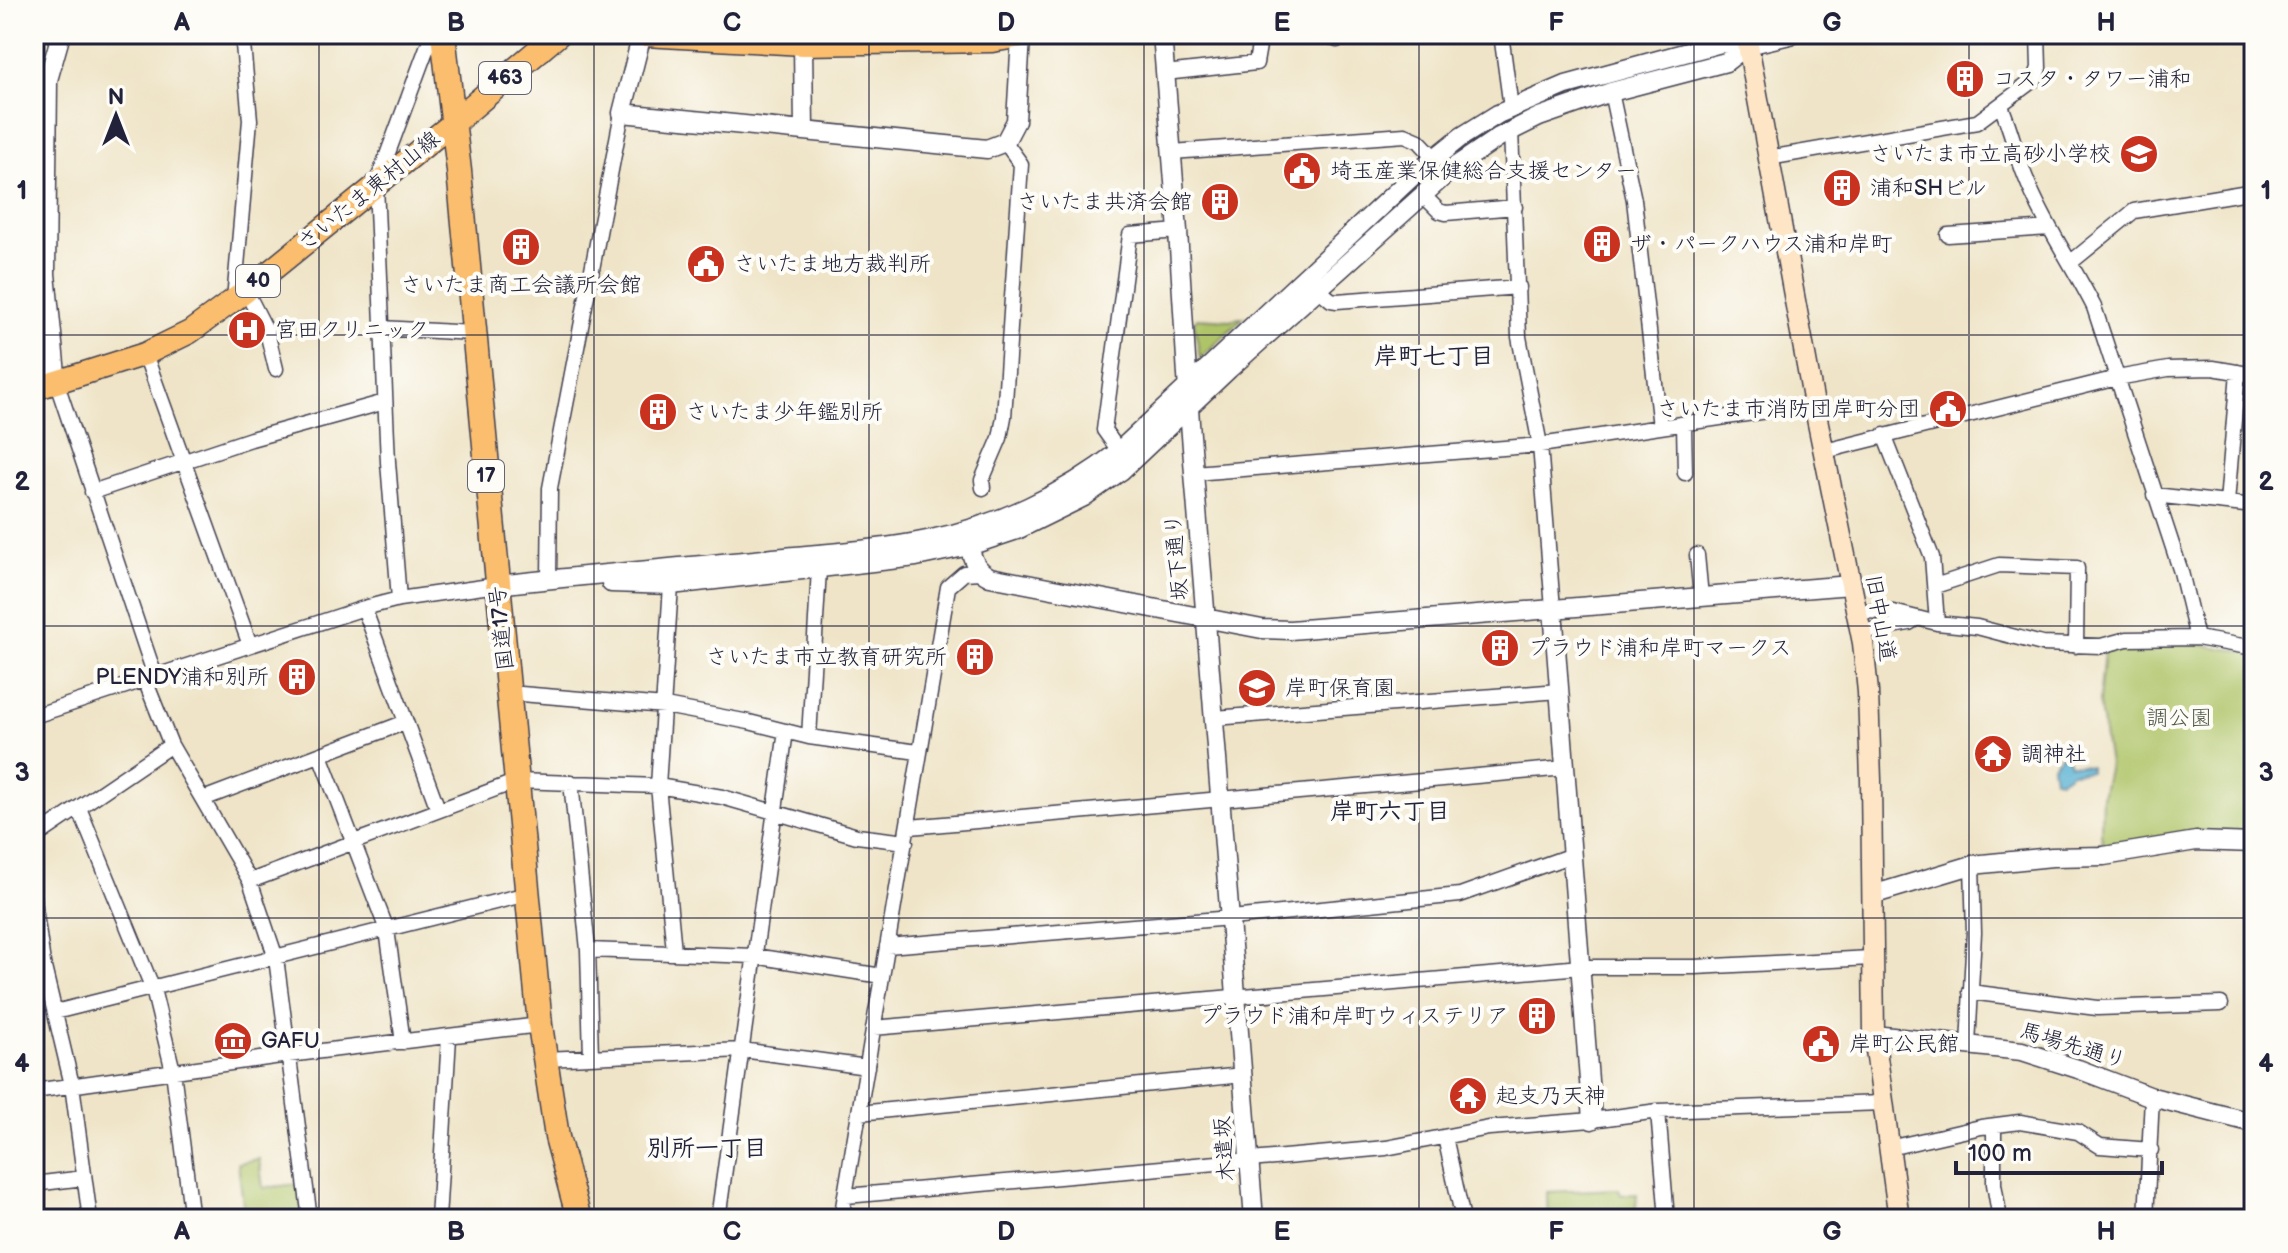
<svg xmlns="http://www.w3.org/2000/svg" width="2288" height="1253" font-family="'Balsamiq Sans','Klee One',sans-serif">
	<rect width="100%" height="100%" fill="#fdfcf7"/>
	<filter id="ink" filterUnits="userSpaceOnUse"><feTurbulence type="fractalNoise" baseFrequency=".0125" numOctaves="2"/><feDisplacementMap in="SourceGraphic" scale="16" xChannelSelector="R" yChannelSelector="G"/><feConvolveMatrix kernelMatrix="1 2 1 2 8 2 1 2 1" color-interpolation-filters="sRGB"/></filter>
	<filter id="wash" filterUnits="userSpaceOnUse"><feTurbulence type="fractalNoise" baseFrequency=".006" numOctaves="4" result="noise"/><feDisplacementMap in="SourceGraphic" scale="32" xChannelSelector="R" yChannelSelector="G"/><feGaussianBlur stdDeviation="1.8" result="paint"/><feColorMatrix in="noise" values="0 0 0 0 0 0 0 0 0 0 0 0 0 0 0 0 0 1.4 0 .05"/><feComposite in="paint" operator="in"/></filter>
	<g filter="url(#wash)">
		<rect width="100%" height="100%" fill="#efe4c7"/>
		<!-- green -->
		<path fill="#afc468" stroke="#687352" stroke-width="2" d="M1244 317 1200 358 1194 322 1197 318 1231 320Z
			M2189 643 2254 653V839L2104 849 2101 834 2102 797 2109 764 2099 702 2104 651 2126 646Z
			M259 1159 263 1188 298 1184 303 1219H245L238 1163Z
			M1619 1189 1621 1195 1637 1194 1635 1219H1548L1547 1192Z"/>
		<!-- water -->
		<path fill="#53afd1" stroke="#3a6886" stroke-width="2" d="M2061 755 2067 756 2070 764 2090 766V771L2072 772 2060 780 2054 779 2052 766Z"/>
	</g>
	<g filter="url(#ink)">
		<g fill="none" stroke-linecap="round" stroke-linejoin="round">
			<defs>
				<path id="minor" d="M1326 34 1337 40 1348 34
					M1501 34 1511 108
					M1165 73 1256 63 1261 34
					M1611 92 1634 200 1660 427
					M2001 106C2011 129 2016 153 2025 176 2043 222 2072 263 2094 307L2181 572 2197 638
					M1511 130 1519 337 1540 445 1553 609
					M1172 152 1405 135 1419 141 1435 158
					M1768 158 1977 122 2035 79 2039 68 2038 34
					M1423 195 1439 211 1446 213 1515 207
					M1948 235 2050 228
					M2070 263 2134 211 2254 191
					M1318 289 1331 300 1337 301 1519 287
					M246 291 267 332 276 369
					M234 300 250 120 242 34
					M381 328 473 333
					M145 354 250 645
					M57 384 155 676
					M1684 424 1685 473
					M1884 435 1932 557 1937 623
					M1119 451 1104 430 1130 235 1178 231
					M1825 451 2117 378 2168 369 2213 368 2254 375
					M1194 473 1540 445 1814 404
					M983 488 982 480 1000 438 1004 417 1021 164 1005 142
					M92 492 251 439 385 402
					M2154 495 2254 506
					M2227 503 2238 372
					M1697 555 1701 597
					M549 579 550 488 622 113
					M671 585 658 786 674 951
					M1935 586 1999 565 2077 568 2076 646
					M399 599 388 462 376 185 432 34
					M364 608 438 809
					M1857 611 1893 612 1937 623 1977 627 2042 644 2101 646 2127 639 2197 638 2254 648
					M1861 632 1909 623 1917 618
					M145 680 171 745 250 881 276 958 310 1219
					M509 693 665 706 749 722 809 737 918 752
					M34 716 364 608 399 599 497 585
					M1215 718 1559 691
					M809 737 819 569
					M320 755 387 930 403 1042
					M571 782 588 950 591 1056
					M203 799 406 722
					M79 808 153 989 173 1071 192 1219
					M910 827 1566 768
					M34 838 171 745
					M250 881 517 781 658 786 722 797 857 836 906 842
					M34 900 43 963 72 1085 90 1219
					M887 946 1231 918 1460 895 1572 855
					M588 950 754 956 882 976
					M1970 992 2097 1008 2221 1004
					M55 1012 527 894
					M873 1028 1581 967H1695L1871 958
					M1968 1045 1974 933 1972 865
					M545 1059 742 1050 867 1067
					M34 1091 288 1055 540 1025
					M1658 1111 1667 1219
					M859 1113 1243 1075
					M1994 1126V1184L2000 1219
					M1445 1137 1463 1219
					M1889 1148 1981 1127 2020 1122 2078 1132 2100 1146 2151 1150
					M34 1184 84 1178
					M846 1196 1386 1148 1489 1128 1592 1120 1658 1111 1883 1103
					M438 1219 449 1037
					M718 1219 786 731
					M841 1219 948 587 964 573 980 572
					M2146 1219 2152 1097"/>
				<path id="tertiary" d="M642 34 622 113 987 149 1005 142 1016 121 1021 37
					M1162 34 1178 231 1190 423 1254 1219
					M803 43 804 131
					M57 384 46 274 48 80 61 34
					M969 546C973 561 976 570 990 577L1262 629 1290 630 1851 585
					M611 583 671 585 916 557 969 546 1017 530 1084 497 1121 471 1229 369 1423 195 1453 168 1499 137 1539 117 1611 92 1726 62 1748 45
					M497 585C586 575 675 568 764 559 818 553 874 551 927 540 996 526 1064 495 1119 451L1415 174 1461 137 1498 114 1566 85 1721 43 1748 45 1794 34
					M1553 609 1592 1120
					M1872 895 1972 865 2052 857 2104 856 2196 841 2254 843
					M1874 1035 2022 1051 2078 1069 2152 1097 2254 1123"/>
				<path id="secondary" d="M1746 34 1814 404 1863 643 1868 692 1871 780 1874 1035 1899 1219"/>
				<path id="primary" d="M34 389 145 354 190 332 246 291 453 123"/>
				<path id="trunk" d="M443 34 459 171 540 1025 557 1137 579 1219
					M645 34 803 43 992 40 1028 34
					M453 123 558 34"/>
			</defs>
			<!-- minor casing -->
			<use href="#minor" stroke="#413f50" stroke-width="17"/>
			<!-- tertiary casing -->
			<use href="#tertiary" stroke="#413f50" stroke-width="21"/>
			<!-- secondary casing -->
			<use href="#secondary" stroke="#413f50" stroke-width="23"/>
			<!-- primary casing -->
			<use href="#primary" stroke="#413f50" stroke-width="25"/>
			<!-- trunk casing -->
			<use href="#trunk" stroke="#413f50" stroke-width="27"/>
			<!-- minor -->
			<use href="#minor" stroke="#fff" stroke-width="14"/>
			<!-- tertiary -->
			<use href="#tertiary" stroke="#fff" stroke-width="18"/>
			<!-- secondary -->
			<use href="#secondary" stroke="#fde5c5" stroke-width="20"/>
			<!-- primary -->
			<use href="#primary" stroke="#fabe6e" stroke-width="22"/>
			<!-- trunk -->
			<use href="#trunk" stroke="#fabe6e" stroke-width="24"/>
		</g>
	</g>
	<!-- grid -->
	<path fill="none" stroke="#22223b" stroke-width="2" stroke-opacity="0.55" d="M319 34V1219M594 34V1219M869 34V1219M1144 34V1219M1419 34V1219M1694 34V1219M1969 34V1219M34 335H2254M34 626H2254M34 918H2254"/>
	<!-- icons -->
	<defs>
		<symbol id="building-disc" viewBox="-11 -11 22 22"><circle r="9.5" fill="#c8321e" stroke="#fdfcf7"/><path d="M-4-6H4V6H1V3H-1V6H-4ZM-2.5-4.3h1.7v1.8h-1.7ZM.8-4.3h1.7v1.8H.8ZM-2.5-1h1.7V.8h-1.7ZM.8-1h1.7V.8H.8Z" fill="#fff"/></symbol>
		<symbol id="school-disc" viewBox="-11 -11 22 22"><circle r="9.5" fill="#c8321e" stroke="#fdfcf7"/><path d="M0-5L7-2L0 1L-7-2ZM-4 1L0 2.5L4 1V4Q0 6-4 4Z" fill="#fff"/></symbol>
		<symbol id="civic-disc" viewBox="-11 -11 22 22"><circle r="9.5" fill="#c8321e" stroke="#fdfcf7"/><path d="M-.6-6.5H3V-4.5H.6V-3L4-1V1h2V6H-6V1h2V-1L-.6-3ZM-1.2 2.5V6h2.4V2.5Z" fill="#fff"/></symbol>
		<symbol id="hospital-disc" viewBox="-11 -11 22 22"><circle r="9.5" fill="#c8321e" stroke="#fdfcf7"/><path d="M-5-5h3v3.5h4V-5h3V5h-3V1.5h-4V5h-3Z" fill="#fff"/></symbol>
		<symbol id="temple-disc" viewBox="-11 -11 22 22"><circle r="9.5" fill="#c8321e" stroke="#fdfcf7"/><path d="M0-6L5-2H3V0L6.5 2.5H4V6H1.5V3h-3V6H-4V2.5H-6.5L-3 0V-2H-5Z" fill="#fff"/></symbol>
		<symbol id="museum-disc" viewBox="-11 -11 22 22"><circle r="9.5" fill="#c8321e" stroke="#fdfcf7"/><path d="M0-6L6-3V-2H-6V-3ZM-5-1h2V3h-2ZM-1-1h2V3h-2ZM3-1h2V3H3ZM-6 4H6V6H-6Z" fill="#fff"/></symbol>
	</defs>
	<g fill-rule="evenodd">
		<use href="#building-disc" x="1943" y="57" width="44" height="44"/>
		<use href="#school-disc" x="2117" y="132" width="44" height="44"/>
		<use href="#civic-disc" x="1280" y="149" width="44" height="44"/>
		<use href="#building-disc" x="1820" y="166" width="44" height="44"/>
		<use href="#building-disc" x="1198" y="180" width="44" height="44"/>
		<use href="#building-disc" x="1580" y="222" width="44" height="44"/>
		<use href="#building-disc" x="499" y="225" width="44" height="44"/>
		<use href="#civic-disc" x="684" y="242" width="44" height="44"/>
		<use href="#hospital-disc" x="225" y="308" width="44" height="44"/>
		<use href="#civic-disc" x="1926" y="387" width="44" height="44"/>
		<use href="#building-disc" x="636" y="390" width="44" height="44"/>
		<use href="#building-disc" x="1478" y="626" width="44" height="44"/>
		<use href="#building-disc" x="953" y="635" width="44" height="44"/>
		<use href="#building-disc" x="275" y="655" width="44" height="44"/>
		<use href="#school-disc" x="1235" y="666" width="44" height="44"/>
		<use href="#temple-disc" x="1971" y="732" width="44" height="44"/>
		<use href="#building-disc" x="1515" y="994" width="44" height="44"/>
		<use href="#museum-disc" x="211" y="1019" width="44" height="44"/>
		<use href="#civic-disc" x="1799" y="1022" width="44" height="44"/>
		<use href="#temple-disc" x="1446" y="1074" width="44" height="44"/>
	</g>
	<g text-anchor="middle" dominant-baseline="central" stroke-width="8" stroke-linejoin="round" paint-order="stroke">
		<!-- shield labels -->
		<g fill="#fdfcf7" stroke="#646373" stroke-width="2">
			<rect x="479" y="62" width="52" height="32" rx="6"/>
			<rect x="236" y="265" width="44" height="32" rx="6"/>
			<rect x="468" y="460" width="36" height="32" rx="6"/>
		</g>
		<g font-size="20" font-weight="bold" fill="#22223b">
			<text x="505" y="78">463</text>
			<text x="258" y="281">40</text>
			<text x="486" y="476">17</text>
		</g>
		<!-- poi labels -->
		<g font-size="22" fill="#22223b" stroke="#fdfcf7" text-anchor="start">
			<text x="1993" y="79">コスタ・タワー浦和</text>
			<text x="2111" y="154" text-anchor="end">さいたま市立高砂小学校</text>
			<text x="1330" y="171">埼玉産業保健総合支援センター</text>
			<text x="1870" y="188">浦和SHビル</text>
			<text x="1192" y="202" text-anchor="end">さいたま共済会館</text>
			<text x="1630" y="244">ザ・パークハウス浦和岸町</text>
			<text x="734" y="264">さいたま地方裁判所</text>
			<text x="521" y="285" text-anchor="middle">さいたま商工会議所会館</text>
			<text x="275" y="330">宮田クリニック</text>
			<text x="1920" y="409" text-anchor="end">さいたま市消防団岸町分団</text>
			<text x="686" y="412">さいたま少年鑑別所</text>
			<text x="1528" y="648">プラウド浦和岸町マークス</text>
			<text x="947" y="657" text-anchor="end">さいたま市立教育研究所</text>
			<text x="269" y="677" text-anchor="end">PLENDY浦和別所</text>
			<text x="1285" y="688">岸町保育園</text>
			<text x="2021" y="754">調神社</text>
			<text x="1509" y="1016" text-anchor="end">プラウド浦和岸町ウィステリア</text>
			<text x="261" y="1041">GAFU</text>
			<text x="1849" y="1044">岸町公民館</text>
			<text x="1496" y="1096">起支乃天神</text>
		</g>
		<!-- street labels -->
		<g font-size="22" fill="#22223b" stroke="#fdfcf7">
			<text transform="translate(369 191) rotate(-39)">さいたま東村山線</text>
			<text transform="translate(1177 557) rotate(-95)">坂下通り</text>
			<text transform="translate(1880 618) rotate(80)">旧中山道</text>
			<text transform="translate(502 628) rotate(-96)">国道17号</text>
			<text transform="translate(2073 1046) rotate(17)">馬場先通り</text>
			<text transform="translate(1225 1149) rotate(-95)">木遣坂</text>
		</g>
		<!-- park labels -->
		<g font-size="22" fill="#535b4b" stroke="#fdfcf7">
			<text x="2179" y="718">調公園</text>
		</g>
		<!-- neighbourhood labels -->
		<g font-size="24" font-weight="bold" fill="#22223b" stroke="#fdfcf7">
			<text x="1434" y="356">岸町七丁目</text>
			<text x="1390" y="811">岸町六丁目</text>
			<text x="707" y="1148">別所一丁目</text>
		</g>
	</g>
	<!-- margin -->
	<rect width="2288" height="1253" fill="none" stroke="#fdfcf7" stroke-width="88"/>
	<!-- north arrow -->
	<g transform="translate(116 116)" stroke="#fdfcf7" stroke-width="6" paint-order="stroke">
	<path d="M0-6L14 30L0 20L-14 30Z" fill="#22223b"/>
	<text y="-12" font-size="22" font-weight="bold" text-anchor="middle" fill="#22223b">N</text>
	</g>
	<!-- scale -->
	<path d="M1956 1161v12h206v-12" fill="none" stroke="#22223b" stroke-width="4"/>
	<text x="1968" y="1161" font-size="24" fill="#22223b" stroke="#fdfcf7" stroke-width="6" paint-order="stroke">100 m</text>
	<rect x="44" y="44" width="2200" height="1165" fill="none" stroke="#22223b" stroke-width="3"/>
	<g font-size="26" text-anchor="middle" font-weight="bold" fill="#22223b">
		<text x="182" y="31">A</text>
		<text x="456" y="31">B</text>
		<text x="732" y="31">C</text>
		<text x="1006" y="31">D</text>
		<text x="1282" y="31">E</text>
		<text x="1556" y="31">F</text>
		<text x="1832" y="31">G</text>
		<text x="2106" y="31">H</text>
		<text x="22" y="199">1</text>
		<text x="2266" y="199">1</text>
		<text x="22" y="490">2</text>
		<text x="2266" y="490">2</text>
		<text x="22" y="781">3</text>
		<text x="2266" y="781">3</text>
		<text x="22" y="1072">4</text>
		<text x="2266" y="1072">4</text>
		<text x="182" y="1240">A</text>
		<text x="456" y="1240">B</text>
		<text x="732" y="1240">C</text>
		<text x="1006" y="1240">D</text>
		<text x="1282" y="1240">E</text>
		<text x="1556" y="1240">F</text>
		<text x="1832" y="1240">G</text>
		<text x="2106" y="1240">H</text>
	</g>
</svg>
